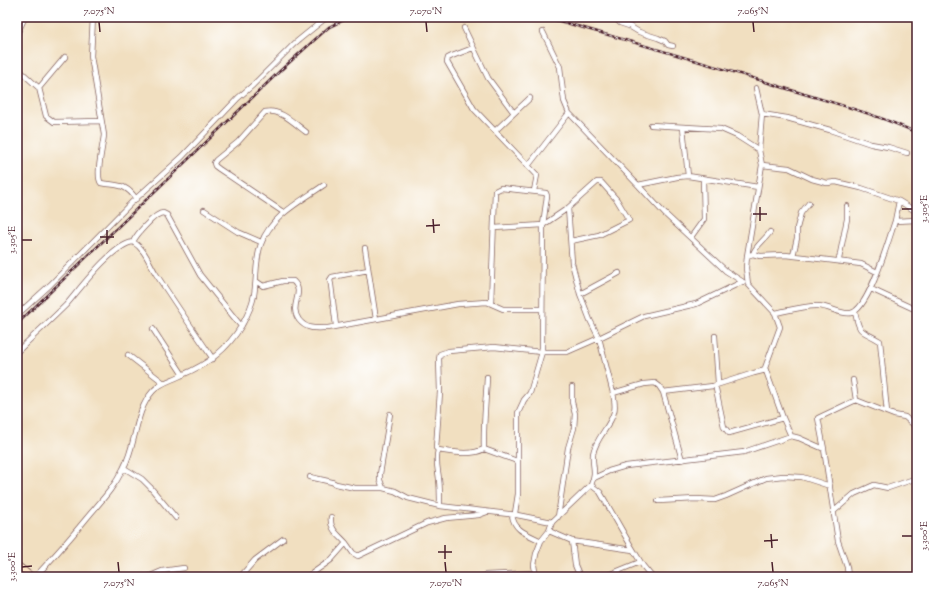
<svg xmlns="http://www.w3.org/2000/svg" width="934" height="594" font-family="'Sorts Mill Goudy',serif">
	<rect width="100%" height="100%" fill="#fff"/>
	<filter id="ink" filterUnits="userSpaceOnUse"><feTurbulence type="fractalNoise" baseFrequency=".025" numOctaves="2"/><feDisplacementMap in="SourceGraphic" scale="8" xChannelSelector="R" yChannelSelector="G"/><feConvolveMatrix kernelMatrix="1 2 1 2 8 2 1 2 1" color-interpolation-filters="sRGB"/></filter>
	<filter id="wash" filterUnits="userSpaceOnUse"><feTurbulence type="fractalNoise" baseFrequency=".012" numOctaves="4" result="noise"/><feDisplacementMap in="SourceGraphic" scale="16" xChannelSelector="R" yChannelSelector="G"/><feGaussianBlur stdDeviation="0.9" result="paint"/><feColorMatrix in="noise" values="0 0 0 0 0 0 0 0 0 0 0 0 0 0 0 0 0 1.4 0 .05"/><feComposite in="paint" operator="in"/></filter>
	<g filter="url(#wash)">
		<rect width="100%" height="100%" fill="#f1dfc0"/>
	</g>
	<g filter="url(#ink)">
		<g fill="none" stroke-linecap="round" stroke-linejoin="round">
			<defs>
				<path id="minor" d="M93 17 91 56 104 135C103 146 95 176 101 183 117 186 126 183 136 199
					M614 17 620 23 629 26 639 32 658 38 665 41 668 45 673 46
					M464 28 488 78 514 113
					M543 32 560 67 564 101 569 113 638 185 664 213 726 271 743 282
					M17 34 25 17
					M473 48 452 56 448 58 447 62 474 109 537 175 534 191
					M17 68 39 88 46 116 54 122 101 121
					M39 88 65 57
					M756 88 762 114 759 150
					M762 114 787 118 830 130 871 144 888 147 907 153
					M651 125 721 129 737 136 759 150 762 165
					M683 127 688 176
					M495 131 530 98
					M528 166 569 113
					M638 185 677 177 688 176 758 187
					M899 201 895 221 917 220
					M568 208 572 263 580 294 590 320 599 338 613 393
					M204 210 238 232 261 242
					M283 212 219 169 215 166 214 163 216 160 238 142 265 112C280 108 295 124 306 132
					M494 228 543 225 568 208 597 182H601L617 200 629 220 599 235 571 241
					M691 237 704 219 703 179
					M133 242C136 235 155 213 163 213L167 215 200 275 241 326
					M365 248 376 319
					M753 254C756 245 765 240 770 232
					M747 256 753 254 760 256 785 255 803 257 861 264 877 272
					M793 256 797 238V228L801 213 809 203
					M840 262 839 259 847 219V206
					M256 281 263 286 283 281H293C306 293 288 305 299 320 307 330 316 328 328 328L458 304 487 302 503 309H542
					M871 289 912 308
					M580 294 619 273
					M491 303 495 191 501 188 546 193 547 196 543 225 542 352 530 393 524 400 518 413V494L515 513 517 515 552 522
					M855 312C860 336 861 329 880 341L887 412
					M775 313C786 311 807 305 818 306 829 306 840 315 851 313 869 310 889 238 895 221
					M17 315 50 285 131 203 182 157 238 98 253 85 295 43 327 17
					M336 326 331 285 330 280 332 277 368 270
					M153 329 183 375
					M715 336 718 383
					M17 352C33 336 50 321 66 305 80 289 112 245 133 242 145 249 149 263 156 274 175 303 194 331 213 359
					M128 355 164 383
					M716 389 724 427 729 433 783 418
					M663 392 713 386 754 373 766 370
					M856 400 894 415 905 417 914 425
					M484 449C483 426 486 401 487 377
					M824 449 818 418 856 400 853 380
					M438 450C452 452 471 456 484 449L517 461
					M124 468 142 479 150 487 176 518
					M310 477 332 482 336 484 355 488H383L395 491 408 498 440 506 517 515
					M594 478 609 471 626 466 744 452 791 436
					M591 485 600 492 631 546 643 566 652 577
					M383 488 380 480V474L390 414
					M658 501 696 499 715 500 726 496 766 478 783 476 802 477 830 486
					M440 506C440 497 440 488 439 479 438 469 435 461 438 450L436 448 440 392 439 359 440 354 449 351 494 347 542 352H567L599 338 644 316 696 304 742 282
					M833 512 854 494 874 485 888 488 917 478
					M512 515C514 531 528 534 541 541
					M331 517C329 529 339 535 346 543
					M558 517 568 448 574 428 575 414 572 402V387
					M549 531 572 541 633 550
					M572 541 575 565 580 577
					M35 577C55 556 73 535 91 513 103 499 115 486 123 469 137 444 134 412 153 391 161 382 173 380 182 375 208 364 227 350 242 325 247 316 252 306 254 295 257 278 255 260 261 244 271 216 301 201 324 185
					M148 577 162 571 184 568
					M240 577 255 560 283 539
					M307 577 331 560 346 543 353 553 358 556 427 523 446 518 479 515 487 512
					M484 577 485 575 535 573
					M536 577 534 565 536 554 541 541 549 531 552 522 591 485C597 470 592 468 593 454 595 439 610 427 614 412 616 405 614 399 613 393L644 384 655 383 659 386 663 392 682 460
					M603 577 640 562
					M848 577 847 567 838 541 824 449 799 438 791 436 783 418 765 368 780 327 775 313 748 284 746 268 747 256 762 165 789 168 812 179 827 183 836 182 861 188 899 201 917 212
					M916 577 917 561"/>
				<path id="secondary" d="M17 565 32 577"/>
			</defs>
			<!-- minor casing -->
			<use href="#minor" stroke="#84625f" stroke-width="6"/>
			<!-- secondary casing -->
			<use href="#secondary" stroke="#84625f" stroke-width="8"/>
			<!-- minor -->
			<use href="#minor" stroke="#fff" stroke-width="4.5"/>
			<!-- secondary -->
			<use href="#secondary" stroke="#fde5c5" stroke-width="6"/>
			<defs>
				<path id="rail" d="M546 17C628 41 710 64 791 90 833 103 877 114 917 133
					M17 324 282 69 329 27 350 17"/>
			</defs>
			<!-- rail casing -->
			<use href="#rail" stroke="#4a1f2b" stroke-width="2.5"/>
			<!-- rail -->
			<use href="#rail" stroke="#fff" stroke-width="1" stroke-dasharray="3" stroke-linecap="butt"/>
		</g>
	</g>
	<!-- ticks -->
	<path fill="none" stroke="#4a1f2b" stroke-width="1.5" d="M99 22 100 32M426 22 427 32M753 22 754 32M760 207V221M902 209H912M753 214H767M433 219 434 233M426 226 440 225M107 230V244M100 237H114M22 240H32M771 534 772 548M902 536H912M764 541 778 540M445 545V559M438 552H452M118 562 119 572M445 562 446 572M772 562 773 572M22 567 32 566"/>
	<!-- margin -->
	<rect width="934" height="594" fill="none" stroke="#fff" stroke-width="44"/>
	<rect x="22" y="22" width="890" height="550" fill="none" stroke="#4a1f2b" stroke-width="1.5"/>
	<g font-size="10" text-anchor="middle" fill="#4a1f2b">
		<text x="99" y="14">7.075°N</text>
		<text x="426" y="14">7.070°N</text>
		<text x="753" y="14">7.065°N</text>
		<text transform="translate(923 209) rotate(-90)" y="4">3.305°E</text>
		<text transform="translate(11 240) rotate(-90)" y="4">3.305°E</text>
		<text transform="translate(923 536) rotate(-90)" y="4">3.300°E</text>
		<text transform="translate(11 567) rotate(-90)" y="4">3.300°E</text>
		<text x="119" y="586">7.075°N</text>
		<text x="446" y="586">7.070°N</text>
		<text x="773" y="586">7.065°N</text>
	</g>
</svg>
